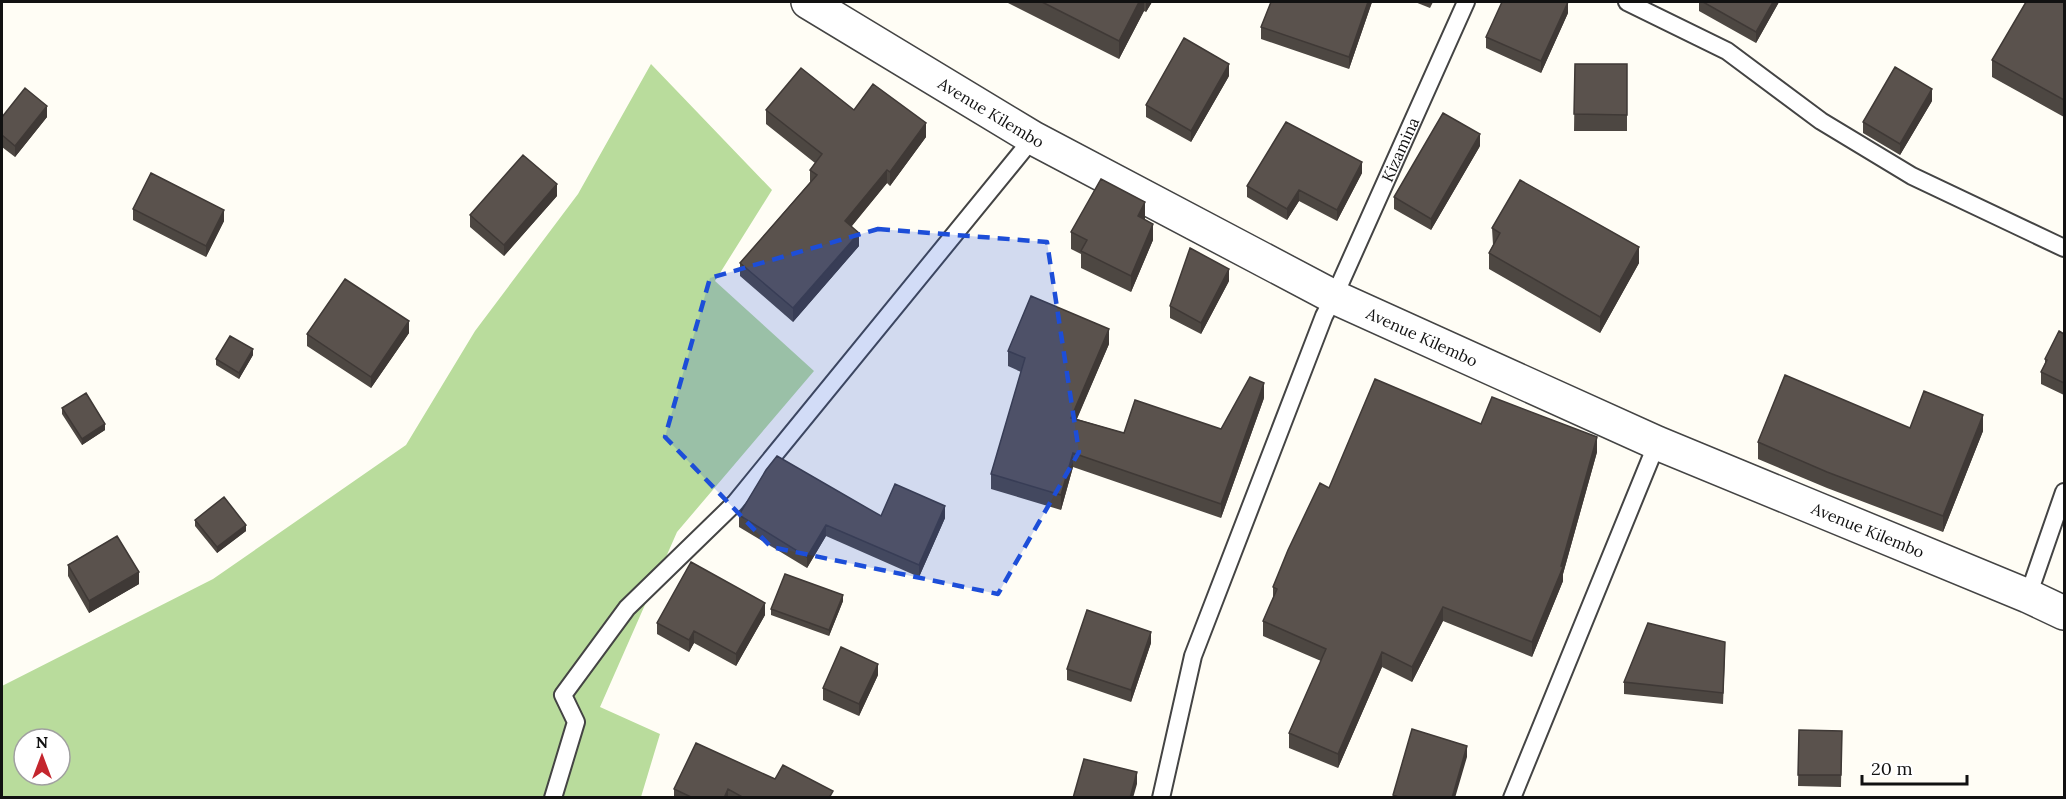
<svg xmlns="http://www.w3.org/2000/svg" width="2066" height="799" font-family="Lora,serif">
	<rect width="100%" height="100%" fill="#fffdf5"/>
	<!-- forest -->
	<path fill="#b9dc9c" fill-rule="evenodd" d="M651 64 772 190 715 281 814 371 677 532 600 707 660 734 641 797 2 798V686L213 579 406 445 475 331 578 194ZM24 739H60V775H24Z"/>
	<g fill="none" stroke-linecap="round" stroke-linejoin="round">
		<defs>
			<g id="service">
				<path d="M1627 2 1727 51 1821 121 1912 176 2064 248"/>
				<path d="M2028 596 2064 492"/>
				<path d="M553 798 576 722 563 695 627 608 735 503 1033 138"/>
				<path id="s1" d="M1161 798 1193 656 1324 316 1334 297 1466 2"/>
				<path d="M1512 798 1657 443"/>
			</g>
			<g id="minor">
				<path id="s2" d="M808 2 1033 138 1334 297 1657 443 2028 596 2064 613"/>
			</g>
		</defs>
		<!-- service casing -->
		<use href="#service" stroke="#444" stroke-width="20"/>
		<!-- minor casing -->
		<use href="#minor" stroke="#444" stroke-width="36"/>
		<!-- service -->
		<use href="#service" stroke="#fff" stroke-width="16"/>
		<!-- minor -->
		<use href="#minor" stroke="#fff" stroke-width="33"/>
	</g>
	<!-- wall -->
	<path fill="#4d4742" d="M1006 2H1152L1146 12 1144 11 1119 59Z
		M1271 2H1372L1349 69 1261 39V27Z
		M1415 2H1433L1430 8Z
		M1699 2H1779L1756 43 1699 11Z
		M2064 3V117L1992 77V60Z
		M1568 13 1541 73 1486 48V37Z
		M1575 64H1627V131H1574Z
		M1229 76 1191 142 1146 117V105Z
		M1932 101 1900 155 1863 133V122Z
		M766 110H854L926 137 890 186 887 183 852 226 859 246 793 322 740 276V263L810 182V170L815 163 766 124Z
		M2 117H47L15 157 2 147Z
		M1480 146 1431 230 1394 209V197Z
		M1362 173 1337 221 1299 201 1287 220 1247 197V186Z
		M557 196 504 256 470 227V215Z
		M133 209 224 221 206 257 133 220Z
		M1145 219V220L1153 240 1131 292 1081 268V254L1071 249V232Z
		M1492 228 1639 263 1600 333 1489 269V253L1493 245Z
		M1229 281 1201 334 1170 318V306Z
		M409 333 371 388 307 346V334Z
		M2064 334V395L2041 384V372L2045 363V359Z
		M1109 344 1077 419 1124 433 1221 429 1264 398 1221 518 1073 467 1061 510 991 489V474L1021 372 1008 366V351Z
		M253 355 239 379 216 365V359Z
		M62 408 105 430 82 445 62 414Z
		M1481 424 1597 452 1563 574V581L1532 657 1443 621 1412 682 1382 667 1338 768 1289 748V733L1321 661 1263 636V621L1273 598V587L1329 488Z
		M1910 428 1983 431 1943 532 1827 488 1758 459V442Z
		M739 515 881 516 945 518 919 577 826 536 807 568 739 527Z
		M195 520 246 531 217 553 195 526Z
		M68 565 139 584 89 613 68 576Z
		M843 601 829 636 771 615V609Z
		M765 615 736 666 694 643 689 652 657 634V623Z
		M1151 643 1131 702 1067 680V669Z
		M1725 654 1723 704 1624 694V682Z
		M878 675 859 716 823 700V688Z
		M1799 730 1842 731 1841 787 1798 786Z
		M775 779 833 798H674V789Z"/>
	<!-- shaded-wall -->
	<path fill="#3f3936" d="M1139 2H1144V11L1119 59V41Z
		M1146 2H1152L1146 12Z
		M1368 2H1372L1349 69V57Z
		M1568 2V13L1541 73V61Z
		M1773 2H1779L1756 43V32Z
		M1229 64V76L1191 142V131Z
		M1932 89V101L1900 155V144Z
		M47 106V117L15 157V146Z
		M926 123V137L890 186V172Z
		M1480 134V146L1431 230V219Z
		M1362 162V173L1337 221V210Z
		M887 170V183L845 234V221Z
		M557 184V196L504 256V245Z
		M1299 190V201L1287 220V209Z
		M1145 202V219L1138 232V216Z
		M224 210V221L206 257V246Z
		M1153 224V240L1131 292V276Z
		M859 233V246L793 322V308Z
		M1639 247V263L1600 333V317Z
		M1229 269V281L1201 334V323Z
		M409 321V333L371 388V377Z
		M1109 329V344L1071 432V418Z
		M253 349V355L239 379V373Z
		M1264 383V398L1221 518V504Z
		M1983 415V431L1943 532V516Z
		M105 424V430L82 445V439Z
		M1597 437V452L1563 574V581L1532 657V642L1561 566Z
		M1073 453V467L1061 510V495Z
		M945 506V518L919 577V565Z
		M246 525V531L217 553V547Z
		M826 525V536L807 568V557Z
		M139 572V584L89 613V601Z
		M843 595V601L829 636V630Z
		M765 603V615L736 666V654Z
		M1443 607V621L1412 682V667Z
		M694 631V643L689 652V640Z
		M1151 632V643L1131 702V690Z
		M1382 652V667L1338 768V754Z
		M878 664V675L859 716V704Z
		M1467 746V757L1455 798H1452Z
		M1137 772V784L1133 798H1130Z
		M728 789V798H724Z"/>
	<!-- building -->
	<path fill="#5a524d" stroke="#3f3936" stroke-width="1.5" d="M1042 2H1139L1119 41Z
		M1271 2H1368L1349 57 1261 27Z
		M1502 2H1568L1541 61 1486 37Z
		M1703 2H1773L1756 32Z
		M2026 2H2063L2064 3V100L1992 60Z
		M1184 38 1229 64 1191 131 1146 105Z
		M1575 64H1627V115L1574 114Z
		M1895 67 1932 89 1900 144 1863 122Z
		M801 68 854 110 873 84 926 123 890 172 887 170 845 221 859 233 793 308 740 263 817 175 810 170 822 154 766 110Z
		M25 88 47 106 15 146 2 135V117Z
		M1443 113 1480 134 1431 219 1394 197Z
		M1286 122 1362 162 1337 210 1299 190 1287 209 1247 186Z
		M523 155 557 184 504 245 470 215Z
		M151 173 224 210 206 246 133 209Z
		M1101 179 1145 202 1138 216 1153 224 1131 276 1081 251 1087 240 1071 232Z
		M1520 180 1639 247 1600 317 1489 253 1500 233 1492 228Z
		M1190 248 1229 269 1201 323 1170 306Z
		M345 279 409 321 371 377 307 334Z
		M1031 296 1109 329 1071 418 1124 433 1135 400 1221 429 1250 377 1264 383 1221 504 1073 453 1061 495 991 474 1025 358 1008 351Z
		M2059 331 2064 334V383L2041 372 2047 360 2045 359Z
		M230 336 253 349 239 373 216 359Z
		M1785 375 1910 428 1924 391 1983 415 1943 516 1827 472 1758 442Z
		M1375 379 1481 424 1492 397 1597 437 1561 566 1563 567 1532 642 1443 607 1412 667 1382 652 1338 754 1289 733 1326 649 1263 621 1277 589 1273 587 1288 550 1320 483 1329 488Z
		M86 393 105 424 82 439 62 408Z
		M777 456 881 516 895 484 945 506 919 565 826 525 807 557 739 515 766 470Z
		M224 497 246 525 217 547 195 520Z
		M117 536 139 572 89 601 68 565Z
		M691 562 765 603 736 654 694 631 689 640 657 623Z
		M785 574 843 595 829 630 771 609Z
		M1087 610 1151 632 1131 690 1067 669Z
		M1648 623 1725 642 1723 693 1624 682Z
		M841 647 878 664 859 704 823 688Z
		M1412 729 1467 746 1452 798H1401L1393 795Z
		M1799 730 1842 731 1841 775H1798Z
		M696 743 775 779 783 765 833 791 829 798H744L728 789 724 798H693L674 789Z
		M1084 759 1137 772 1130 798H1073Z"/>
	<!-- marked area -->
	<path fill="#1d4ed8" fill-opacity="0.2" stroke="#1d4ed8" stroke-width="4.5" stroke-dasharray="12 8" stroke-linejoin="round" d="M878 229 1047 242 1079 452 998 594 771 547 665 437 710 278Z"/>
	<g text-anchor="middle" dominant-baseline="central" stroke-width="6" stroke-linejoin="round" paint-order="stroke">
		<!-- street labels -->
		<g font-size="16" fill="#111" stroke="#fff">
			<text stroke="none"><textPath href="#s2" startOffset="214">Avenue Kilembo</textPath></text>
			<text stroke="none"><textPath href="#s1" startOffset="693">Kizamina</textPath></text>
			<text stroke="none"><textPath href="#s2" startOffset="700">Avenue Kilembo</textPath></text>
			<text stroke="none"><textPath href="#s2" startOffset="1186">Avenue Kilembo</textPath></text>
		</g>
	</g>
	<!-- border -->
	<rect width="2066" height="799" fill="none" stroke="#111111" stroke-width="6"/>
	<!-- north arrow -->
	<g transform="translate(42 757)"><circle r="28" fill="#ffffff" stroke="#a0a0a0" stroke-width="1.5"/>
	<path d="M0-4.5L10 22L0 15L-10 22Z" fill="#c4262e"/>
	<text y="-9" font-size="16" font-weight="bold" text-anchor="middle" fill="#111111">N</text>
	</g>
	<!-- scale -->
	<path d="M1862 775v9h105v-9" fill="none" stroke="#111111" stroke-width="3"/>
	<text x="1871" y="775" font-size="18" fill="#111111" stroke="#ffffff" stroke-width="4.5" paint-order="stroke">20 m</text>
</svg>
